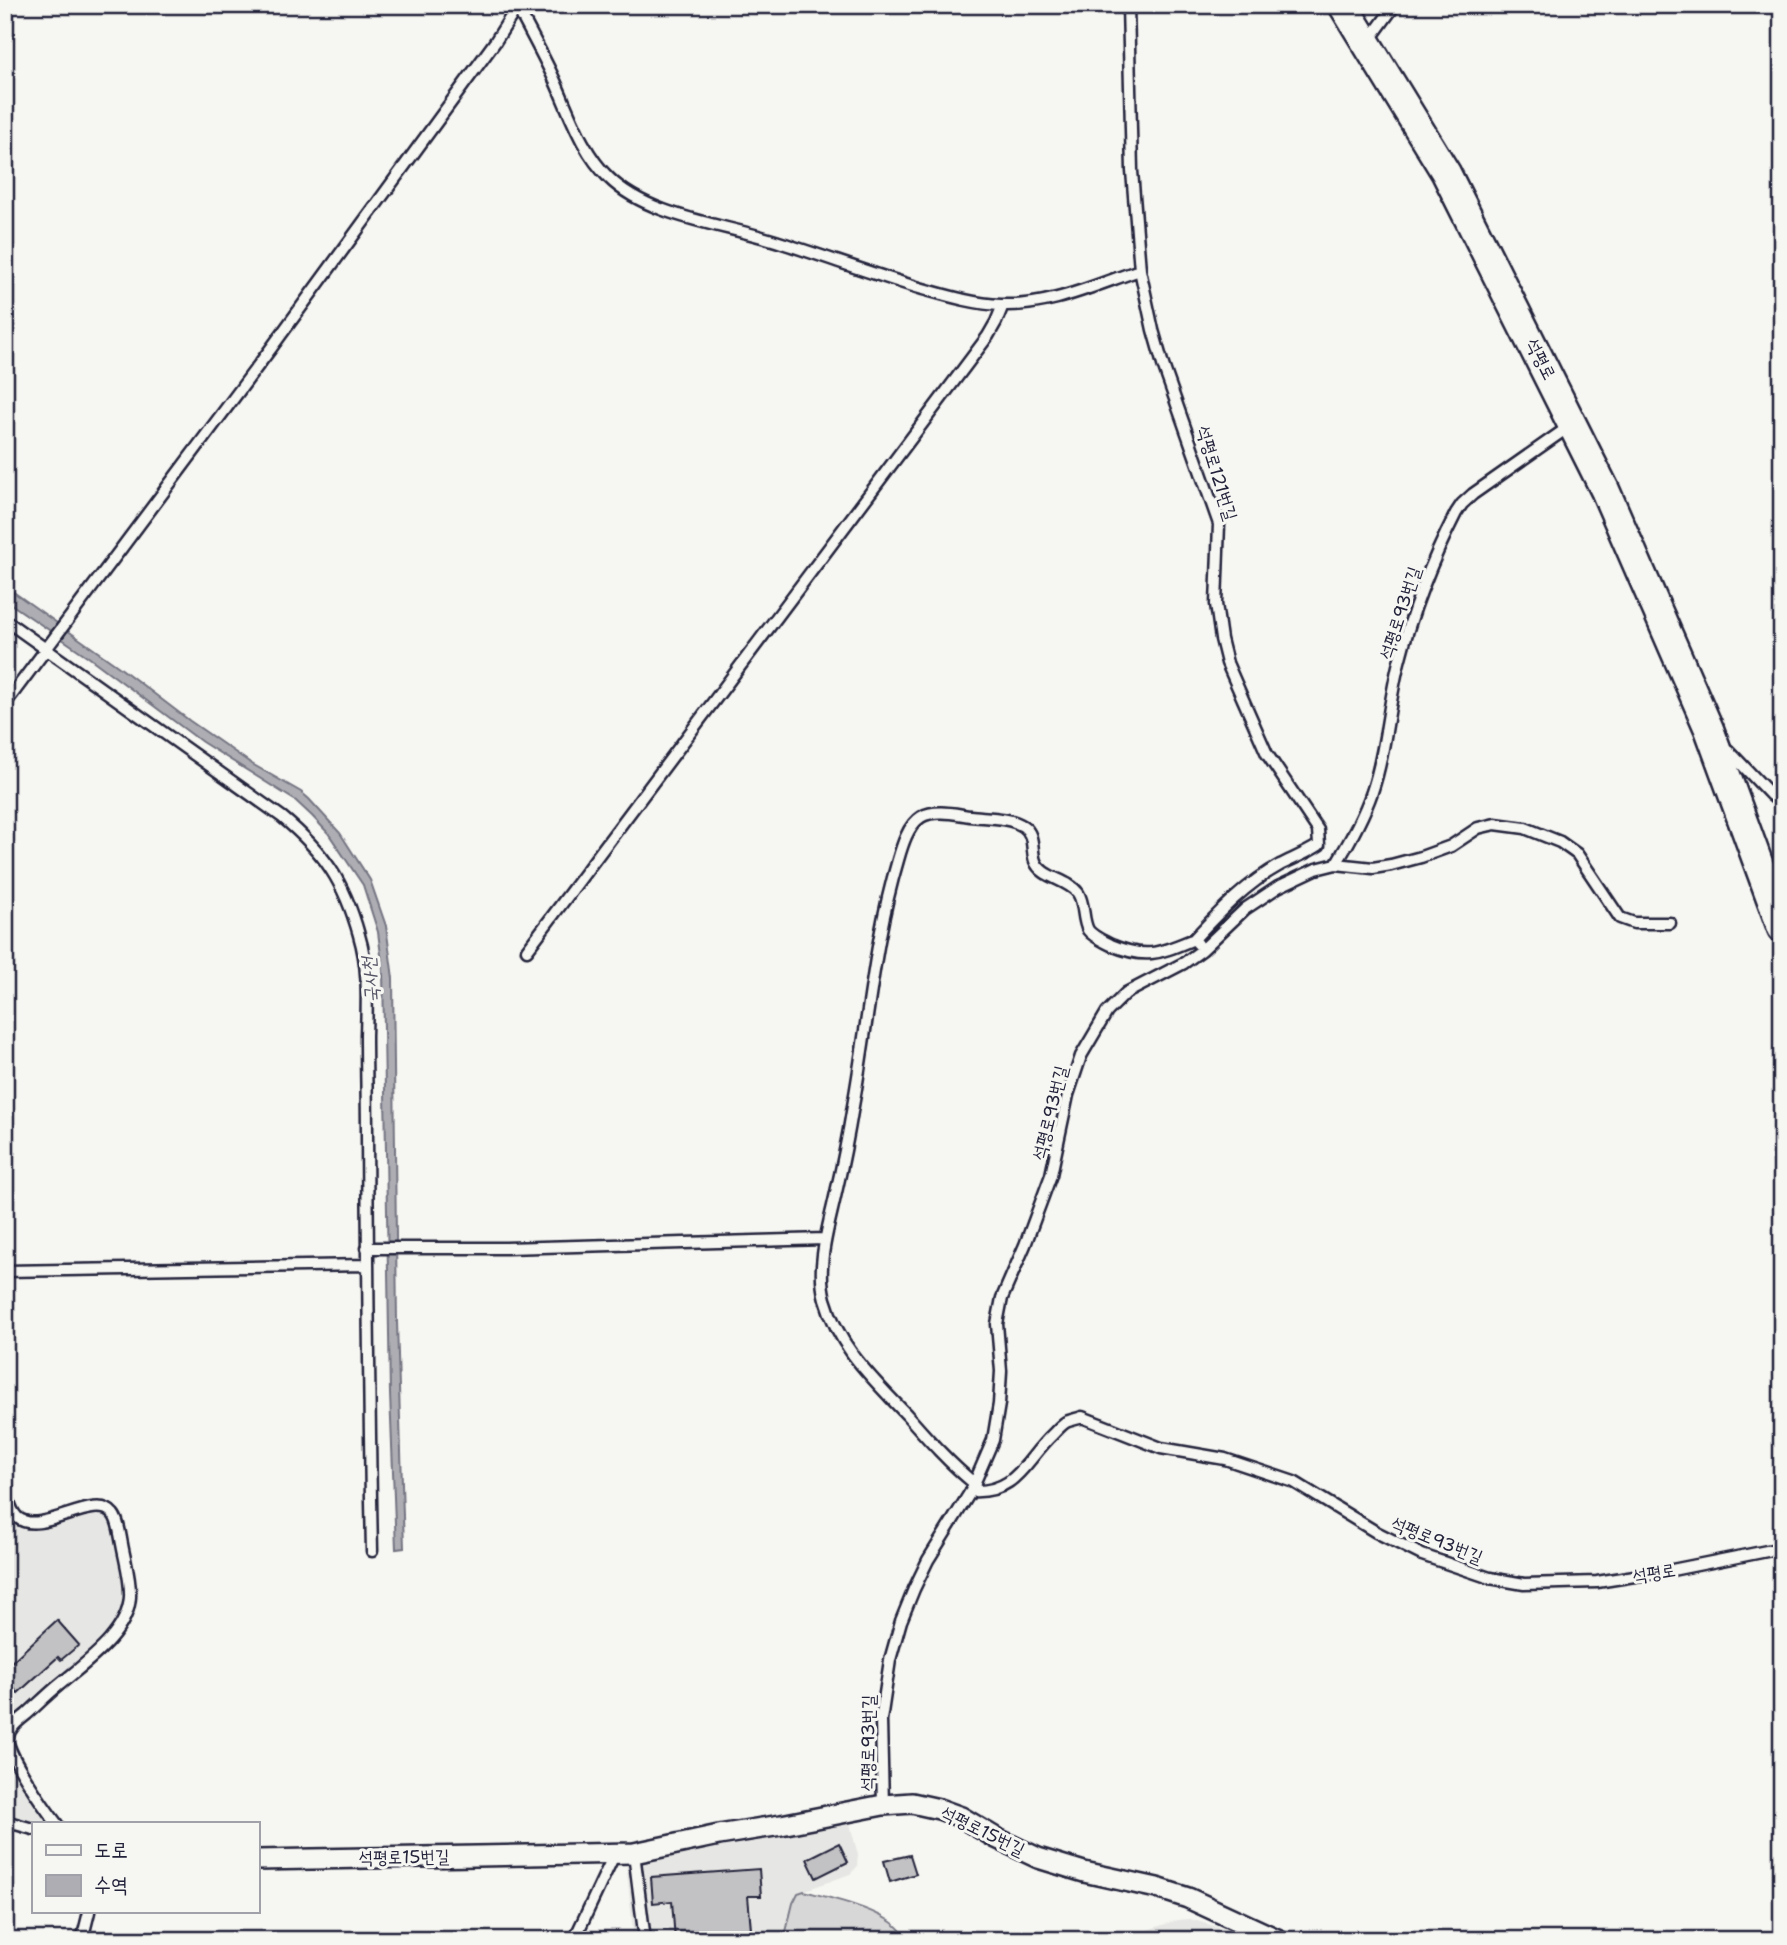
<svg xmlns="http://www.w3.org/2000/svg" width="1787" height="1945" font-family="'Shantell Sans','Poor Story',sans-serif">
	<rect width="100%" height="100%" fill="#f6f6f2"/>
	<filter id="ink" filterUnits="userSpaceOnUse"><feTurbulence type="fractalNoise" baseFrequency=".0143" numOctaves="2"/><feDisplacementMap in="SourceGraphic" scale="14" xChannelSelector="R" yChannelSelector="G"/><feConvolveMatrix kernelMatrix="1 2 1 2 8 2 1 2 1" color-interpolation-filters="sRGB"/></filter>
	<g filter="url(#ink)">
		<!-- built -->
		<path fill="#e6e6e4" d="M5 1503 10 1521 24 1530 40 1529 94 1513H104L110 1519 113 1528 123 1584 124 1600 113 1626 100 1641 30 1700 5 1725Z
			M5 1758 45 1816V1821L40 1823 5 1814Z
			M850 1824 858 1855 857 1867 850 1874 798 1893 793 1903 784 1940H634L626 1862 764 1836Z
			M1190 1919 1232 1931 1251 1940H1125L1139 1933 1177 1920Z"/>
		<!-- green -->
		<path fill="#d7d7d7" stroke="#7c7c89" stroke-width="2" d="M804 1891C830 1898 885 1910 901 1931L899 1940H784L793 1903 798 1893Z"/>
		<!-- water -->
		<path fill="#adadb3" stroke="#757583" stroke-width="2" d="M5 586 119 667 190 721 252 764 301 792 309 799 340 833 370 880 386 926 393 978 397 1322 404 1548 396 1549 390 1394 383 970 378 932 363 885 328 833 312 816 296 801 202 742 87 656 5 600Z"/>
		<!-- building -->
		<path fill="#c2c2c4" stroke="#22223b" stroke-width="2" d="M57 1620 79 1645 61 1660 58 1657 18 1693 5 1679V1668Z
			M839 1843 848 1862 816 1878 807 1859Z
			M910 1855 916 1874 890 1882 884 1861Z
			M759 1869 761 1896H748L752 1940H675L672 1901 653 1903 651 1877Z"/>
		<g fill="none" stroke-linecap="round" stroke-linejoin="round">
			<defs>
				<path id="lane" d="M516 5C529 30 543 55 555 81 570 114 582 152 609 178 649 218 729 225 782 243 829 258 876 275 923 289 948 296 975 304 1001 305 1049 307 1095 285 1140 270
					M1128 5 1132 171 1140 270 1153 330 1163 365 1219 524 1216 604 1221 639 1227 663 1267 754 1318 830 1319 845C1307 853 1294 858 1280 865 1247 883 1220 911 1194 939L1198 944
					M1368 42 1395 5
					M5 620 282 817C324 852 344 881 359 935 369 968 367 1000 366 1035 366 1068 367 1102 367 1136 368 1274 369 1412 372 1551
					M5 704 272 347 495 42 517 7
					M1728 750 1771 795 1782 804
					M1336 864 1373 868 1391 865 1421 857 1451 846 1478 828 1495 824 1525 828 1560 842 1577 854 1620 918 1634 923H1670
					M527 950 988 336 996 322 1003 305
					M367 1248H506L825 1239
					M5 1271 367 1265
					M5 1483C7 1494 9 1509 17 1517 39 1538 96 1491 113 1514 119 1521 120 1535 122 1544 125 1561 131 1580 130 1597 128 1634 85 1663 59 1685 48 1694 38 1704 27 1714 20 1720 9 1727 8 1738 5 1752 47 1811 57 1824
					M975 1484C949 1463 928 1439 906 1414 872 1378 839 1348 825 1299 816 1266 828 1229 835 1197 842 1167 848 1137 853 1106 868 1024 874 940 898 860 902 846 908 825 921 817 935 809 955 814 970 816 986 818 1009 817 1023 826 1035 834 1031 850 1035 861 1041 878 1068 879 1078 893 1085 904 1082 919 1088 930 1093 937 1104 941 1111 945 1147 960 1160 953 1194 939
					M971 1491C1017 1494 1025 1460 1053 1434 1057 1430 1061 1425 1066 1422 1070 1420 1077 1419 1082 1417L1161 1448 1225 1459 1294 1482 1376 1532 1422 1555 1490 1578 1524 1584 1597 1582 1672 1570 1782 1548
					M883 1805 881 1720 890 1660 901 1621 914 1589 928 1560 971 1491 993 1440 999 1404 1001 1371 997 1324 1002 1298 1025 1245 1051 1175 1068 1095 1081 1056 1107 1012 1126 993 1184 963 1202 950 1245 909 1278 887 1316 869 1336 864C1350 841 1363 818 1372 792 1386 751 1388 705 1399 662 1412 610 1432 560 1456 513L1462 504 1473 494 1570 426
					M5 1821 33 1829
					M634 1853 645 1940
					M82 1940 89 1912
					M574 1940 614 1855"/>
				<path id="street" d="M257 1860 634 1853 719 1835 781 1825 883 1805 912 1803 939 1809 961 1817 996 1838 1038 1858 1084 1872 1157 1888 1188 1898 1279 1940"/>
				<path id="secondary" d="M1343 5 1446 173 1605 490 1709 729 1782 928"/>
			</defs>
			<!-- lane casing -->
			<use href="#lane" stroke="#22223b" stroke-width="15"/>
			<!-- street casing -->
			<use href="#street" stroke="#22223b" stroke-width="24"/>
			<!-- secondary casing -->
			<use href="#secondary" stroke="#22223b" stroke-width="33"/>
			<!-- lane -->
			<use href="#lane" stroke="#f6f6f2" stroke-width="10"/>
			<!-- street -->
			<use href="#street" stroke="#f6f6f2" stroke-width="19"/>
			<!-- secondary -->
			<use href="#secondary" stroke="#f6f6f2" stroke-width="28"/>
		</g>
	</g>
	<g text-anchor="middle" dominant-baseline="central" stroke-width="6" stroke-linejoin="round" paint-order="stroke">
		<!-- street labels -->
		<g font-size="18" fill="#22223b" stroke="#f6f6f2">
			<text transform="translate(1541 359) rotate(63)">석평로</text>
			<text transform="translate(1217 473) rotate(73)">석평로121번길</text>
			<text transform="translate(1400 613) rotate(-72)">석평로93번길</text>
			<text transform="translate(1050 1113) rotate(-76)">석평로93번길</text>
			<text transform="translate(1437 1540) rotate(22)">석평로93번길</text>
			<text transform="translate(1654 1573) rotate(-9)">석평로</text>
			<text transform="translate(868 1743) rotate(-89)">석평로93번길</text>
			<text transform="translate(983 1831) rotate(26)">석평로15번길</text>
			<text transform="translate(404 1857) rotate(-1)">석평로15번길</text>
		</g>
		<!-- water labels -->
		<g font-size="19" font-style="italic" fill="#535365" stroke="#f6f6f2">
			<text transform="translate(370 980) rotate(-95)">국사천</text>
		</g>
	</g>
	<!-- margin -->
	<rect width="1787" height="1945" fill="none" stroke="#f6f6f2" stroke-width="28"/>
	<rect x="14" y="14" width="1759" height="1917" fill="none" stroke="#22223b" stroke-width="2.5" filter="url(#ink)"/>
	<!-- legend -->
	<rect x="32" y="1822" width="228" height="91" fill="#f6f6f2" stroke="#a1a1a9" stroke-width="2"/>
	<rect x="46" y="1845" width="35" height="10" fill="#f6f6f2" stroke="#a1a1a9" stroke-width="2"/>
	<text x="94" y="1857" font-size="21" fill="#22223b">도로</text>
	<rect x="46" y="1875" width="35" height="21" fill="#adadb3" stroke="#a1a1a9" stroke-width="2"/>
	<text x="94" y="1892" font-size="21" fill="#22223b">수역</text>
</svg>
